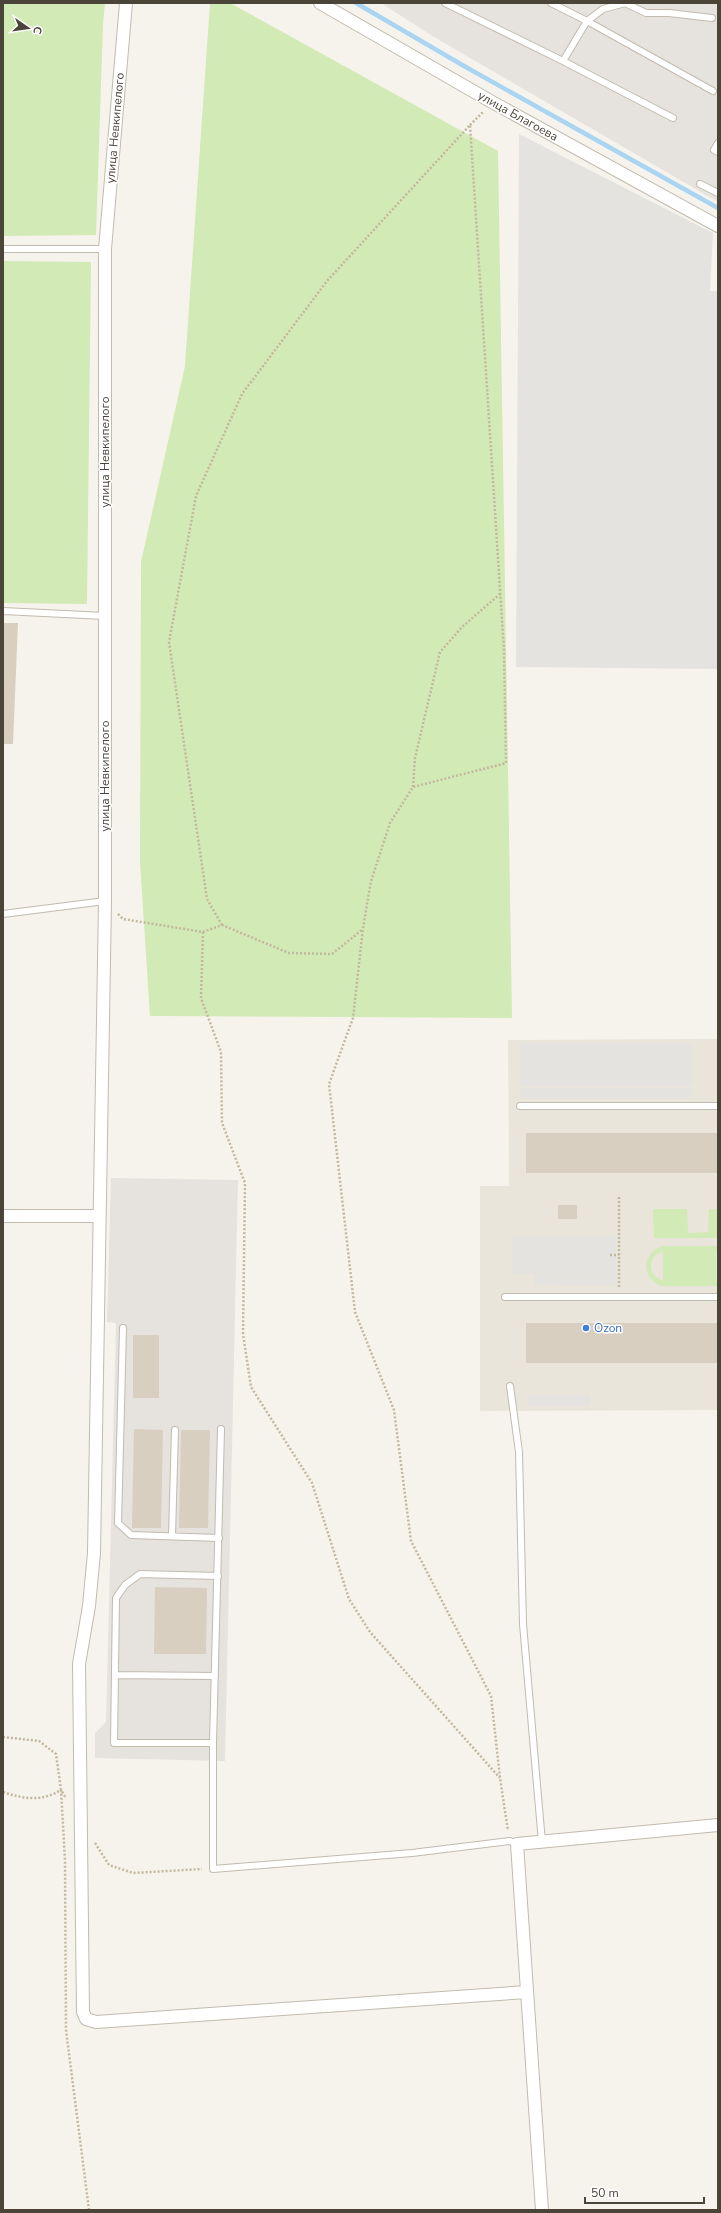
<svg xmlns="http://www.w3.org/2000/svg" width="721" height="2213" font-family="'Nunito Sans',sans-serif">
	<rect width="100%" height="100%" fill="#f6f3ec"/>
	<!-- residential -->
	<path fill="#eae5da" d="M718 1039V1410L480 1411V1186H509L508 1040Z"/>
	<!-- industrial -->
	<path fill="#e6e2dd" d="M381 3H718V202L434 37Z
		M111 1178 238 1180 225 1761 95 1758V1733L106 1722 116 1323 107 1322Z"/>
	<!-- green -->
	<path fill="#d2eab5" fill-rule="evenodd" d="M3 3H105L103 24 96 235 3 236Z
		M210 3H230L498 151 512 1018 150 1016 140 862 141 562 185 366Z
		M3 261 91 262 87 604 3 603Z
		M653 1209H687L688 1233 708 1232 709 1209H718V1238H654Z
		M662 1246H718V1251H716V1281H718V1286H662C641 1278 641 1254 662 1246ZM663 1251V1281C651 1276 648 1267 654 1256Z"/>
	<!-- parking -->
	<path fill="#e5e3e0" d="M519 134 713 233 710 291H718V669L516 667Z
		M520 1043H692V1086H520Z
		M520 1088H692V1098H520Z
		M512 1236H616V1274H512Z
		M534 1275H617V1286L534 1285Z
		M528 1395H590V1406H528Z"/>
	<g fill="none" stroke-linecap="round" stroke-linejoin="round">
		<!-- stream -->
		<path stroke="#a9d4f2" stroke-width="4.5" d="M356 3 464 66 718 208"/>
	</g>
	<!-- building -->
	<path fill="#d8cfc1" d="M3 623H18L13 744H3Z
		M526 1133H718V1173H526Z
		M558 1205H577V1219H558Z
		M526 1323H718V1363H526Z
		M133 1335H159V1398H133Z
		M134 1429 163 1430 161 1528H132Z
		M181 1430H210L208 1528H179Z
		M155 1587 207 1588 206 1654H154Z"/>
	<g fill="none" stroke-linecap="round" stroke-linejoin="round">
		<defs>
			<path id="service" d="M445 3 563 61
				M551 3 587 21 603 9 625 3 646 13H669L712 18
				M673 118 563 61 587 21 713 91
				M718 143 714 150 718 152
				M700 184 718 193
				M3 249H105
				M3 611 105 616
				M3 914 105 901
				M520 1106H718
				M505 1297H718
				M123 1328 118 1523 131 1535 219 1538
				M510 1386 519 1452 523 1624 542 1842
				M172 1536 175 1430
				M218 1576 140 1574 125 1585 116 1598 114 1743H213V1869L412 1853 510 1841 517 1844
				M115 1675 215 1676
				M213 1743 221 1429"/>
			<path id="minor" d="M126 3 105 249V901L94 1553 89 1606 79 1664 83 2012 86 2019 96 2022 527 1992
				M320 3 492 102 718 226
				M3 1216H99
				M542 2210 517 1844 718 1825"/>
		</defs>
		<!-- service casing -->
		<use href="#service" stroke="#c2bbae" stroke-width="8"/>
		<!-- minor casing -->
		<use href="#minor" stroke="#c2bbae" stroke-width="14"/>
		<!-- path -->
		<path stroke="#c4b79f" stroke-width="2.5" stroke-dasharray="2 2" stroke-linecap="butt" d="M470 125 484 111
			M413 787 415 758 440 652 462 627 500 594
			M118 914 123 919 203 932 222 925 289 953 332 954 363 929
			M222 925 207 899 169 642 196 496 242 394 327 281 470 125 504 651 506 763 413 787 390 823 371 881 363 928 353 1018 329 1084 355 1312 394 1410 411 1541 491 1696 500 1778 508 1831
			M203 932 201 998 221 1052 222 1123 245 1183 243 1334 251 1387 312 1483 349 1599 370 1632 500 1778
			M610 1255H619
			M619 1287V1197
			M3 1737 39 1741 56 1754 61 1790 66 1798
			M3 1792C24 1799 41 1802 61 1790L65 1860 66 2030 89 2210
			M95 1843 109 1865 133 1873 202 1869"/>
		<!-- service -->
		<use href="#service" stroke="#fff" stroke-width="6"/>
		<!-- minor -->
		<use href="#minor" stroke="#fff" stroke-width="12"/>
	</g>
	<!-- markers -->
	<circle fill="#3f7fe0" stroke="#fff" stroke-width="1.5" cx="586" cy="1328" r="4"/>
	<g text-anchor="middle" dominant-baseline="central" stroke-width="3" stroke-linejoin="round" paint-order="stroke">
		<!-- street labels -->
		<g font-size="12" fill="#4b4439" stroke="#fff">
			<text transform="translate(518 116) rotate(29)">улица Благоева</text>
			<text transform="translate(115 128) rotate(-85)">улица Невкипелого</text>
			<text transform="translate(105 452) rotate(-90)">улица Невкипелого</text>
			<text transform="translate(105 776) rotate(-90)">улица Невкипелого</text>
		</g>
		<!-- shop labels -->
		<g font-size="12" fill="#366cbe" stroke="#fff" text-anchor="start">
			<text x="594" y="1328">Ozon</text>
		</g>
	</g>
	<!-- border -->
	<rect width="721" height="2213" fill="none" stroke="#4b4439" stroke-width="8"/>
	<!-- north arrow -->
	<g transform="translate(28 28) rotate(103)" stroke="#ffffff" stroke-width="3" paint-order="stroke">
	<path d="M0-3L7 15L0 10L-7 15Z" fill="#4b4439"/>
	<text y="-6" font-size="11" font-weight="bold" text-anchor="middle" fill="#4b4439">С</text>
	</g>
	<!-- scale -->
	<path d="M585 2197v6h119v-6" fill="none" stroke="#4b4439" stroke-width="2"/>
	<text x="591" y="2197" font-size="12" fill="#4b4439" stroke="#ffffff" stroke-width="3" paint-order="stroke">50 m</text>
</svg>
